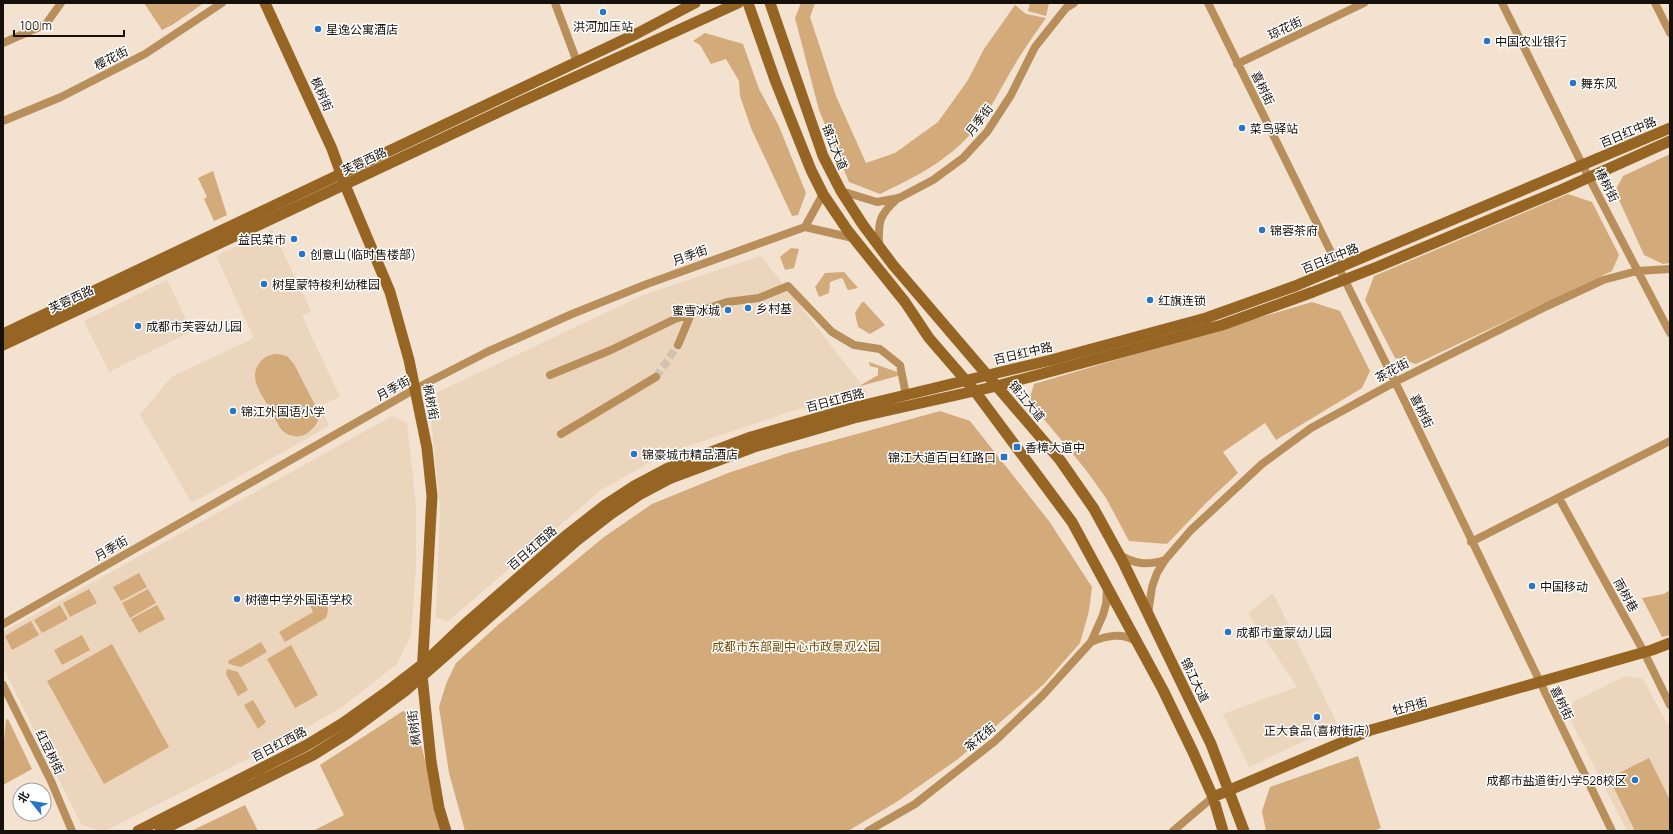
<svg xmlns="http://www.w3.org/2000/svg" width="1673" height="834" font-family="Manrope,'Noto Sans SC',sans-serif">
	<rect width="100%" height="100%" fill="#f3e2d0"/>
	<!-- built -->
	<path fill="#ebd5bc" d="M272 229 311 311 302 316 340 397 320 406 329 426 192 503 140 415 171 377 254 338 216 256Z
		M761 256 868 393 792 411 665 454 601 490 447 622 436 617 440 506 430 410 438 392 643 295Z
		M167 280 192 331 109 372 84 321Z
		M392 416 407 423 416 505V567L411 635 397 664 342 707 287 739 105 831H100L81 824 3 667V632Z
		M1273 593 1338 725 1249 767 1223 714 1297 687 1248 613Z
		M1625 676 1643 679 1670 729V831H1627L1568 715 1573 702Z"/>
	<!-- green -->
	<path fill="#d3aa7a" d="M144 3H204L172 25 162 30Z
		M801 3H815L810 17 836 96 866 163 895 153 938 122 968 80 984 49 1015 5 1026 14 1046 18C1037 31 1028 43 1020 56 1002 84 990 114 967 138 942 164 911 179 880 194L849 182 819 110 795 18Z
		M1030 3H1049L1046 16 1028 11Z
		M705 33 743 44 759 89 778 124 806 193 798 215 792 216 751 128 740 96 739 81 726 59 711 64 700 45 693 41Z
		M1670 154V263L1663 264 1644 255 1615 191 1623 176Z
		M213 171 227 215 214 221 204 199 207 197 198 178Z
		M1568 194 1592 202 1619 255 1612 271 1416 364 1395 358 1365 300 1374 276Z
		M791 248 799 249 794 268 785 270 780 257Z
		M844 272 858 288 849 290 847 289 843 279 841 278 830 282 829 293 819 297 815 287 825 273Z
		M862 302H864L885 325 870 334 858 327 855 313Z
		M1312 302 1340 311 1370 371 1362 388 1276 440 1265 423 1223 452 1238 473 1207 502 1167 544 1129 541 1106 498 1086 470 1029 401 1034 384Z
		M278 354 287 356 294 364 319 413C319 420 316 426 310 431 303 438 292 438 284 432 278 427 275 417 271 411 263 396 246 377 261 361 266 356 271 354 278 354Z
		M869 362 900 373 901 375 861 386V385L878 375V368L870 366Z
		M940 411 970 421 1049 521 1092 587 1089 611 1080 643 1044 684 958 759 898 801 848 831H465L449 773 439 707 446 684 456 663 499 624 604 537 652 504 728 473 788 453Z
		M139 573 147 587 121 601 113 587Z
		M89 589 97 603 70 617 63 603Z
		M148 589 156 603 130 618 122 603Z
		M1670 590V635L1662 637 1642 598 1664 594Z
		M319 596C328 601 330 609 326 618L285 642 279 632 313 612 310 605 314 602 317 597Z
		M60 605 68 619 42 633 34 620Z
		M157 605 165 619 139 633 131 619Z
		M31 621 39 635 12 650 5 636Z
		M82 635 90 650 62 665 54 650Z
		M261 642 267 652 241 667 229 664 228 661Z
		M112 644 169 747 104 784 47 681Z
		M291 645 318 695 295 708 267 659Z
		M227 669 238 672 248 690 238 696 226 674Z
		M253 700 266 722 258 729 244 705Z
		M403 711 413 715 444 831H313L344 815 320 765Z
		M8 719 32 769 3 785V751L6 720Z
		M1358 756 1381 828 1374 831H1266L1262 811 1270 787Z
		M1649 758 1670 800V831H1635L1609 778Z
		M245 805 258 831H191Z"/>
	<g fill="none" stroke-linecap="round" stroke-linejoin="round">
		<!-- street-tunnel -->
		<path stroke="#d2c2b2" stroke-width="8" stroke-dasharray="8 4" stroke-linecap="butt" d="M656 377 678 345"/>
		<!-- street -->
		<path stroke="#b88e5b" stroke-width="8" d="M555 3 577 62
			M1208 3 1406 404 1612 831
			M1502 3 1583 166 1670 333
			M1655 3 1670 33
			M3 43 46 24 61 3
			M1237 64 1364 3
			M3 121 61 97 145 54 222 3
			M841 191 877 202 899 198 933 180 963 158 987 132 1011 95 1035 47 1066 8 1074 3
			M805 227 853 238
			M879 246C878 221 879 215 898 198
			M678 345 691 314
			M550 375 611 350 675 319 727 302 759 298 788 286 832 332 854 345 880 349 900 365 906 395
			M561 434 656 377
			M1559 498 1644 652 1670 705
			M1471 542 1670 441
			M1118 554C1135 564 1146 566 1165 560
			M1148 614 1152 587 1157 573 1165 560 1191 530 1262 464 1311 428 1395 382 1545 307 1603 280 1637 271 1670 269
			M3 624 415 389 487 352 572 314 647 284 805 227 823 194
			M1091 642C1106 636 1121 632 1136 641
			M3 685 51 781 72 831
			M868 831 915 804 995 741 1042 696 1091 642 1103 615 1106 604 1107 589
			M1173 831 1213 797"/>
		<!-- secondary -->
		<path stroke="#976523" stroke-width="11" d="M265 3 332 149 345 185 390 292 409 360 427 448 432 496 422 675 431 761 439 808 446 831
			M748 3 775 80 811 170 823 194 848 231 905 302 929 338 974 390 1072 522 1163 690 1193 752 1213 797 1223 831
			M770 3 823 156 841 191 863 225 893 265 1060 460 1094 509 1122 560 1211 744 1244 831
			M3 334 638 33 695 3
			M3 345 518 103 738 3
			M1213 797 1371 730 1652 650 1670 643
			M138 831 307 745 343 723 385 693 424 663 464 625 568 534 605 505 634 486 666 469 751 437 852 408 1051 360 1206 318 1295 286 1670 128
			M160 831 313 755 348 733 405 691 575 542 611 514 639 495 671 478 754 447 854 418 997 386 1222 325 1313 292 1377 267 1563 189 1670 141"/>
	</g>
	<!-- markers -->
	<g fill="#2875c5" stroke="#fff" stroke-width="1.5">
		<circle cx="603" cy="12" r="4"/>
		<circle cx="318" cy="29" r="4"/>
		<circle cx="1487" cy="41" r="4"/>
		<circle cx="1573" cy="83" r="4"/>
		<circle cx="1242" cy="128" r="4"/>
		<circle cx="1262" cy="230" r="4"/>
		<circle cx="294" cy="239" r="4"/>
		<circle cx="302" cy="254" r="4"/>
		<circle cx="264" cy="284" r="4"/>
		<circle cx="1150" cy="300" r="4"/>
		<circle cx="748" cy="308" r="4"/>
		<circle cx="728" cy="310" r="4"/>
		<circle cx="138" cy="326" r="4"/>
		<circle cx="233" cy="411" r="4"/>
		<rect x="1013" y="443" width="8" height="8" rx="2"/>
		<circle cx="634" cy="454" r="4"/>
		<rect x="1000" y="453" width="8" height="8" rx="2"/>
		<circle cx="1532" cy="586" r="4"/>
		<circle cx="237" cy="599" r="4"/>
		<circle cx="1228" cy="632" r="4"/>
		<circle cx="1317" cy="717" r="4"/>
		<circle cx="1635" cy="780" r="4"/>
	</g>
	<g text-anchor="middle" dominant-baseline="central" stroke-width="3" stroke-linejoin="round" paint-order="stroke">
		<!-- poi labels -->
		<g font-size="12" fill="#16100a" stroke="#fff" text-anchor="start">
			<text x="603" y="26" text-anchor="middle">洪河加压站</text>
			<text x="326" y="29">星逸公寓酒店</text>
			<text x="1495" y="41">中国农业银行</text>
			<text x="1581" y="83">舞东风</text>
			<text x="1250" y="128">菜鸟驿站</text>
			<text x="1270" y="230">锦蓉茶府</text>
			<text x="286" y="239" text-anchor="end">益民菜市</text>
			<text x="310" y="254">创意山(临时售楼部)</text>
			<text x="272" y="284">树星蒙特梭利幼稚园</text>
			<text x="1158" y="300">红旗连锁</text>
			<text x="756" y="308">乡村基</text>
			<text x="720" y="310" text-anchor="end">蜜雪冰城</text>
			<text x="146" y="326">成都市芙蓉幼儿园</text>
			<text x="241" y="411">锦江外国语小学</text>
			<text x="1025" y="447">香樟大道中</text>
			<text x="642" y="454">锦豪城市精品酒店</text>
			<text x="996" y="457" text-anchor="end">锦江大道百日红路口</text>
			<text x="1540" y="586">中国移动</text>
			<text x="245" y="599">树德中学外国语学校</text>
			<text x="1236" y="632">成都市童蒙幼儿园</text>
			<text x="1317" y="730" text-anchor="middle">正大食品(喜树街店)</text>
			<text x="1627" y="780" text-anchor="end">成都市盐道街小学528校区</text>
		</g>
		<!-- street labels -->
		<g font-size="12" fill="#16100a" stroke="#fff">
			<text transform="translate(1285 28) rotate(-25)">琼花街</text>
			<text transform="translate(111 58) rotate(-27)">樱花街</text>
			<text transform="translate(1263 88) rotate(64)">喜树街</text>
			<text transform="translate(322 94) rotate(66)">枫树街</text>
			<text transform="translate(979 120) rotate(-53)">月季街</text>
			<text transform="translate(1628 132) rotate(-23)">百日红中路</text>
			<text transform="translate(835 147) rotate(68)">锦江大道</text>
			<text transform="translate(364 161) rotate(-25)">芙蓉西路</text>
			<text transform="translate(1607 185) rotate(63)">椿树街</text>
			<text transform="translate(690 255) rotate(-20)">月季街</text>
			<text transform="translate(1330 258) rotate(-22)">百日红中路</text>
			<text transform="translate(71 299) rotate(-25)">芙蓉西路</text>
			<text transform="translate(1023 353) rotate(-13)">百日红中路</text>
			<text transform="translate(1392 370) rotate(-28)">茶花街</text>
			<text transform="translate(393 388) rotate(-29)">月季街</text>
			<text transform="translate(835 400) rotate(-15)">百日红西路</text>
			<text transform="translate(1027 401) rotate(50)">锦江大道</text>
			<text transform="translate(431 402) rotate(79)">枫树街</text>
			<text transform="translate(1422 411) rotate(64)">喜树街</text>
			<text transform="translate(111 548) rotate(-30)">月季街</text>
			<text transform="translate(532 548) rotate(-41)">百日红西路</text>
			<text transform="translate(1626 595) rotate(61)">雨树巷</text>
			<text transform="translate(1195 680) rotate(64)">锦江大道</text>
			<text transform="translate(1562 703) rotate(64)">喜树街</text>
			<text transform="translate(1410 706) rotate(-16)">牡丹街</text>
			<text transform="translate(414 728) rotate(-97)">枫树街</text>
			<text transform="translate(980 737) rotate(-40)">茶花街</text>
			<text transform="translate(279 744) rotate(-28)">百日红西路</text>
			<text transform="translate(50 752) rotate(64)">红豆树街</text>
		</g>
		<!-- park labels -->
		<g font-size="12" fill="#734801" stroke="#fff">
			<text x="796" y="646">成都市东部副中心市政景观公园</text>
		</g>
	</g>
	<!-- border -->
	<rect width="1673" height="834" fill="none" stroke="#16100a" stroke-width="8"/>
	<!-- north arrow -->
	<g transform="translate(32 802) rotate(300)"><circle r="19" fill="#ffffff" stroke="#a29f9d"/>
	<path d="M0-3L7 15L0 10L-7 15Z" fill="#2875c5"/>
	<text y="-6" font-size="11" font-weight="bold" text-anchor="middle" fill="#16100a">北</text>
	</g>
	<!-- scale -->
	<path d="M14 30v6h110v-6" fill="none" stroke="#16100a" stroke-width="2"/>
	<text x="20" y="30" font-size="12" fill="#16100a" stroke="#ffffff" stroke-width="3" paint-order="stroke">100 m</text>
</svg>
